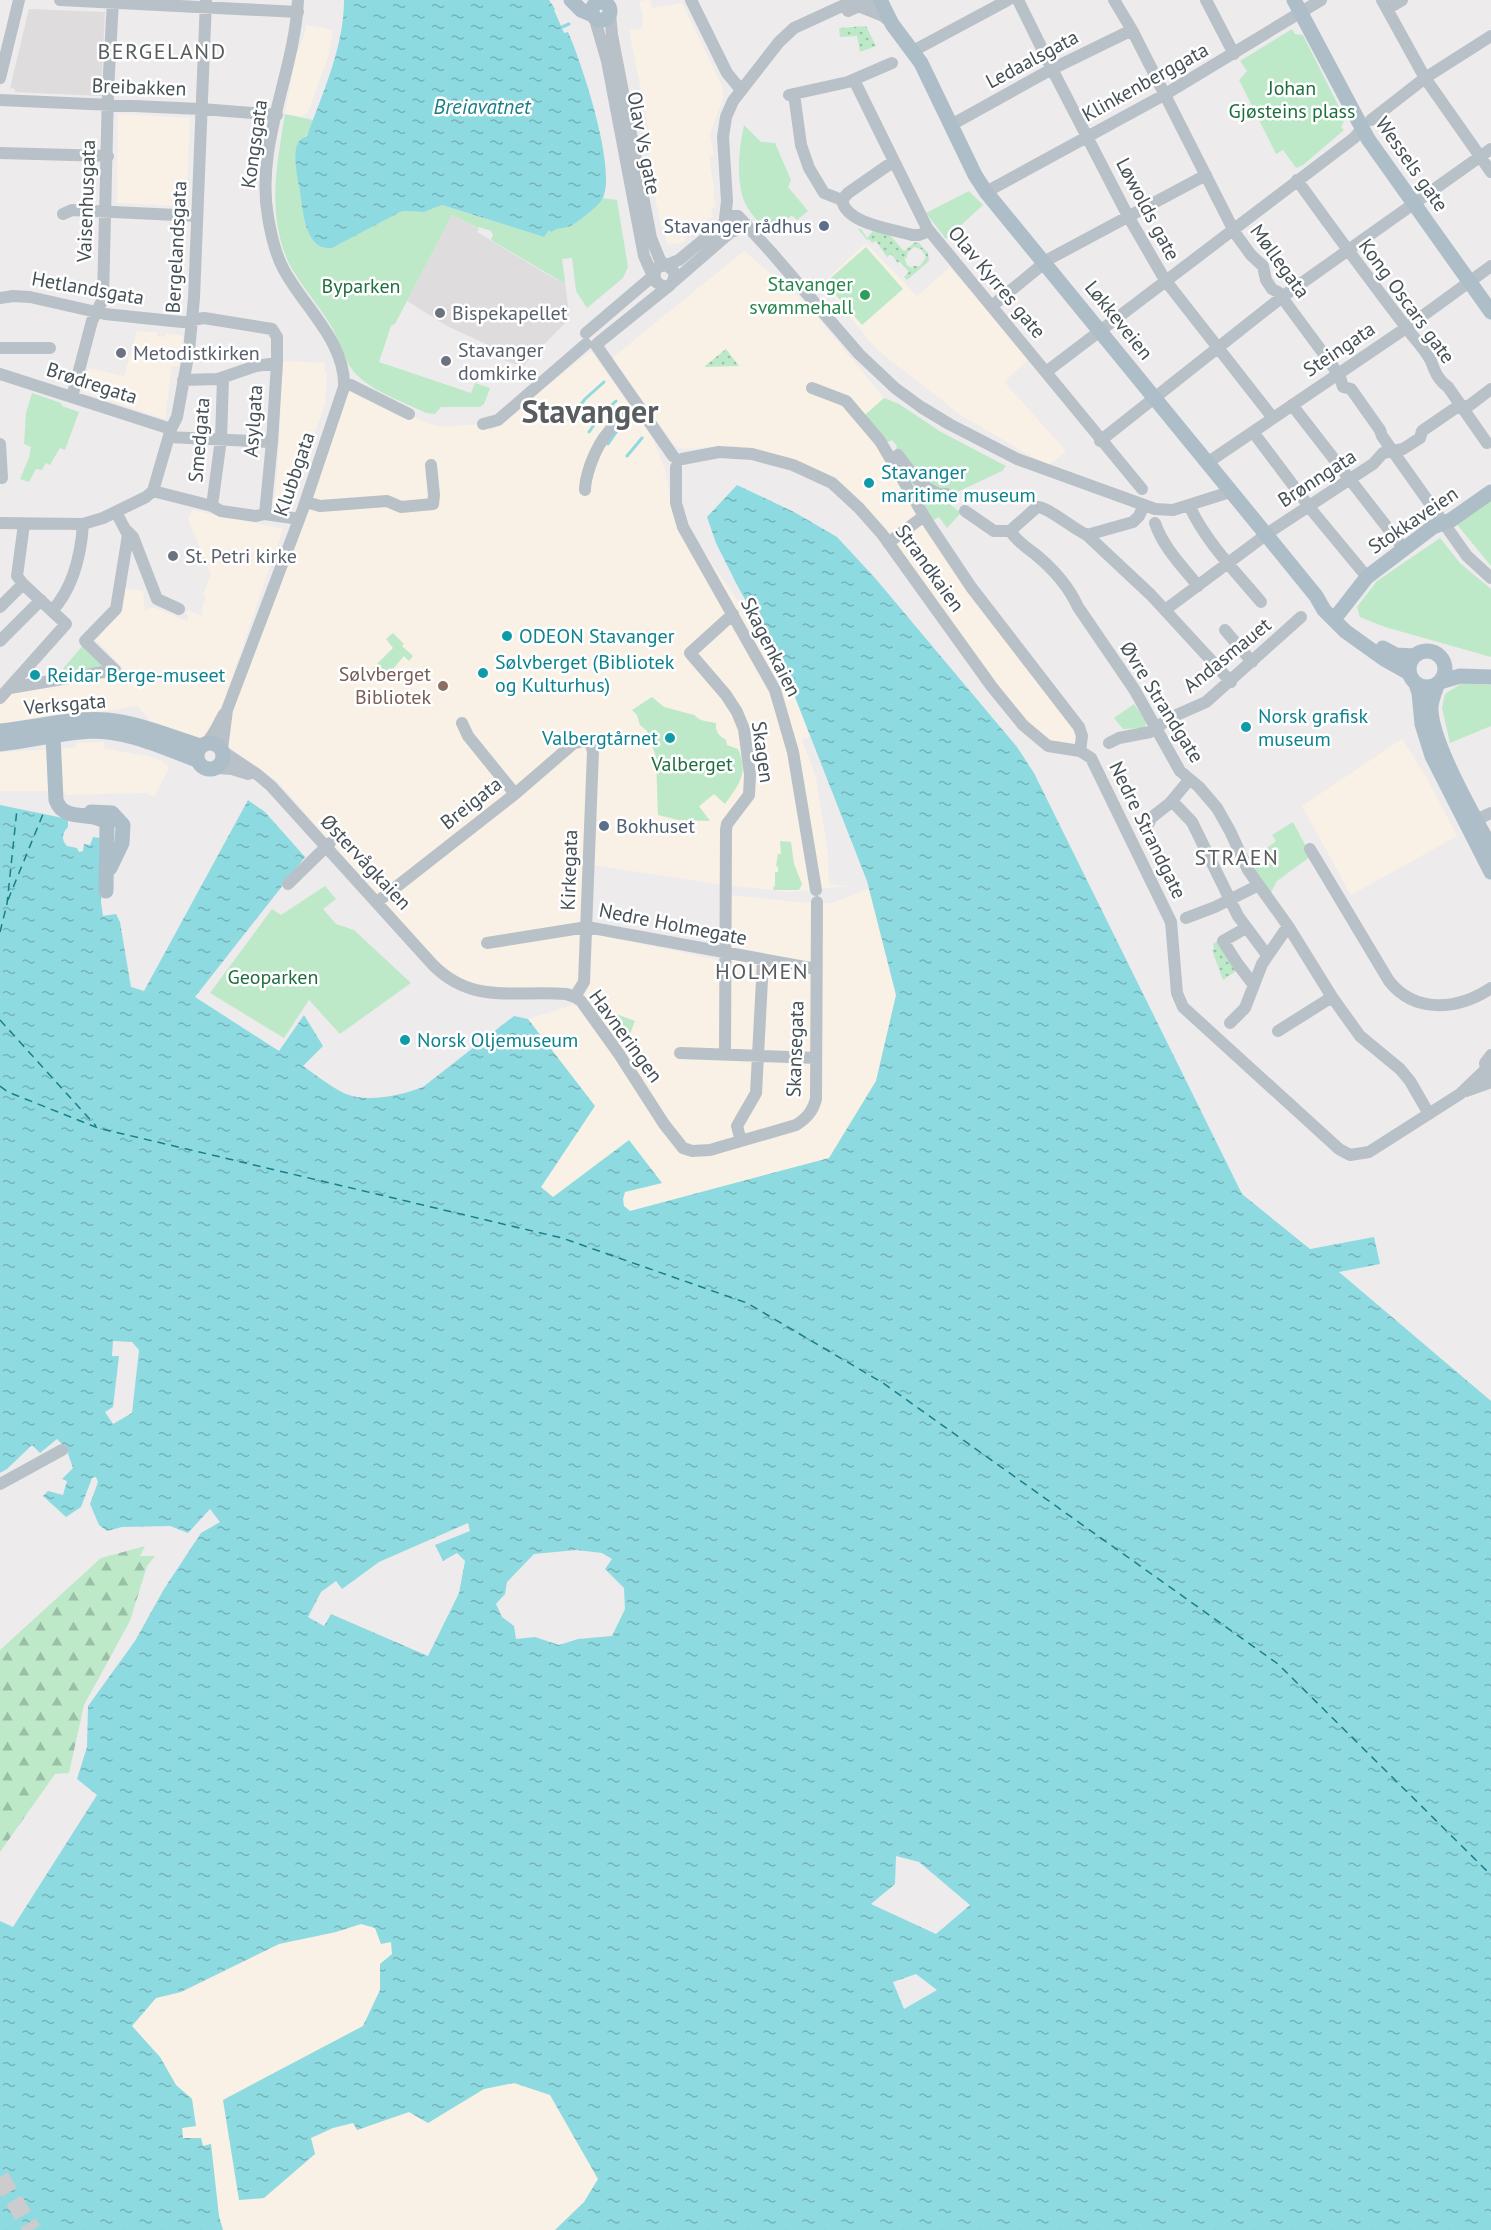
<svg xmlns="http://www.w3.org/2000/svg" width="1491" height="2230" font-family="'PT Sans',sans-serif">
	<defs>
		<pattern id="grass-dots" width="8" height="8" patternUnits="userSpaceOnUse" patternTransform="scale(1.5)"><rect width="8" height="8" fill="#bde9c9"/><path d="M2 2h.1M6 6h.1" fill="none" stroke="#9bbfa6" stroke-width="1.8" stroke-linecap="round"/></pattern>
		<pattern id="forest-firs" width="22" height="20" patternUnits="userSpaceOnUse" patternTransform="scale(1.5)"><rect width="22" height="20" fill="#bde9c9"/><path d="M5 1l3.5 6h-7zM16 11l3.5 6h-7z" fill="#9bbfa6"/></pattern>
		<pattern id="water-ripples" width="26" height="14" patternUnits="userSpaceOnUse" patternTransform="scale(1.5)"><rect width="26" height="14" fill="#8edae1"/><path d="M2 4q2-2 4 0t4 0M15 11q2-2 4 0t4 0" fill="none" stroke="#76b3b9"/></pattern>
	</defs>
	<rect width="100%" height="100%" fill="#eeebec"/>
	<!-- commercial -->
	<path fill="#f9f1e5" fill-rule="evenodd" d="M645 0H650L652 8 682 3 722 86 723 98 710 134 714 155 709 157 715 194H713L716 207 711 208 713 217 706 219 707 224 699 225 700 229 692 231 693 235 684 237 685 242 667 245 664 227H661L651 175 648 126 629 30 642 28 643 16 639 2Z
		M306 25 333 30 328 57 309 110 302 117 285 114 296 56 305 33Z
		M118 114 190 118 186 206 117 203Z
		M866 243 917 296 950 267 1029 359 1004 382 1066 451 1048 466 962 416 875 348 823 283Z
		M744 251 804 301 884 398 865 415 927 521 1079 727 1080 751 1041 742 859 508 793 465 735 446 683 449 675 446 612 358Z
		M137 331 157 332V336L165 337 166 333 183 336 179 366H172L165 419 83 392 88 368 124 376Z
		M591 351 652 437 665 470 672 506 774 653 786 674 810 737 802 739 816 778 828 854 829 883 832 885 849 886 790 892 717 884 586 864 579 978 571 988 479 987 455 980 376 895 279 783 226 745 230 719 351 385 429 424 445 427 479 424 492 430ZM652 697 664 707 694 715 716 728 719 736 726 740 725 804 714 794 699 807 710 820 658 815 656 757 647 731 640 725 637 715Z
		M282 361 325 363 324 372 327 374 325 404 290 503 282 501 281 503H272V498H275L279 444Z
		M192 510 283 529 210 741 202 743 153 724 138 706 0 727V702L7 693 126 671 96 640 120 612 124 589 143 590 145 611 150 608H155L187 621 189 616 186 614 188 610 202 616 203 612 201 611 206 597 203 595 211 574 188 519Z
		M1402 739 1428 780 1457 836 1351 895 1302 806Z
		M104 742V748L151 757 162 761 169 768 154 797 147 793 65 795V791H0V752L75 748 76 743Z
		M869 888 896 996 876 1081 829 1158 630 1211 624 1206 623 1199 625 1192 662 1183 553 1197 541 1188 560 1159 528 1019 573 1005 589 980 592 933 731 963 730 895 796 902 832 903Z
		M361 1924 375 1928 381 1944 391 1942 392 1954 380 1964V1990L363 2026 223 2100 253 2198H264L311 2138 333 2128 354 2123 357 2130 409 2112 428 2123 484 2089 514 2083 550 2095 598 2179 584 2202 555 2230H223L219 2216 210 2144 203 2146 201 2138 183 2139 182 2128 195 2126 192 2099 176 2085 160 2057 132 2026 156 1998 181 1992 279 1944 336 1932Z"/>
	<!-- education -->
	<path fill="#dfdcdd" d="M29 9 105 12 101 96 15 92V89L10 88Z
		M452 215 479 229 477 232 550 276 562 282 565 281 569 314 567 321 523 366 500 359 488 345 447 326 407 301Z"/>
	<!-- grass -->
	<path fill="url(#grass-dots)" fill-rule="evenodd" d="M866 26 876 46 860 52 857 36 840 37 839 28Z
		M858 229H861L867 238 874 230 888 233 904 251 914 243 918 242 928 253 929 261 907 280 904 277 909 272 900 262 898 263 891 254 887 257 876 241 872 243 869 239 867 240ZM914 247 921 249 926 257 920 266H912L914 269 907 265 904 257 906 259 908 252Z
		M726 349 739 366 705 367V366Z
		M1219 940 1236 971 1223 980 1212 950 1214 949 1213 944Z"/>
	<!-- forest -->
	<path fill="url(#forest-firs)" d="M145 1546 140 1556H155L147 1566 130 1621 84 1705 69 1773 55 1774 0 1852V1650L101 1558Z"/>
	<!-- green -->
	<path fill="#bde9c9" d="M1292 29 1295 34 1303 35 1345 119 1341 127 1344 130 1303 165 1296 168 1283 150 1276 154 1239 80 1247 71 1240 61Z
		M285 114 313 120C312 124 310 129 308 133 305 139 299 140 297 147 294 158 297 175 299 185 303 205 302 252 332 248L399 212 405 211 424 212 442 205 544 237 549 230 551 231C558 227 563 229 569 226 578 222 597 207 603 198L617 200 628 267 623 278 587 308 576 291 572 258 562 259 565 281 562 282 491 240 493 235 491 231 479 227 478 228 452 215 395 324 391 326 379 362 471 393 475 383 490 388 484 404 480 407H441L435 414 426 413C406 403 374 392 358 376 344 363 340 340 330 324 318 304 295 278 287 259 267 210 277 164 285 114Z
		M744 125 761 142 775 143 791 180 788 187 808 211 797 220 792 215 769 235C762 225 751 215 746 205 735 183 739 148 744 125Z
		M969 191 983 205 946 239 926 213Z
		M866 247 903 289 862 325 825 283Z
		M32 393 61 403 62 406 79 412 65 450 60 448 50 465 46 463 42 470 36 469 29 482 20 479 29 458 31 447 24 444 26 413Z
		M884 398 899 404 941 432 1006 466 1002 471 953 494 947 502 961 513 947 528 939 517 932 521 921 496 894 457 897 446 892 440 886 443 865 415Z
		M1491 498V566L1455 522Z
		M1440 538 1460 563 1491 589V657L1385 627 1360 617 1357 607 1377 581Z
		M393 633 404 644 402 646 413 656 409 661 404 656 381 683 368 673 393 648 386 639Z
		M84 644 103 665 98 669 56 677Z
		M1462 683 1491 685V726L1450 743 1442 708 1445 694Z
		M652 697 664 707 694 715 700 720 716 723C715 732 719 736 726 740L727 745 738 749C749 774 739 784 725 804L714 794 699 806 710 821 678 820 658 815 656 757 647 731 640 725 637 715 632 710Z
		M1134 704 1147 723 1144 728 1123 729 1114 718Z
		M1293 822 1311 856 1277 881 1270 894 1253 868 1272 861 1267 848 1276 841 1272 835Z
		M780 841 791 842 794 864 802 884 799 890H773L774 886H775V872H778V867L776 866 778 854H781Z
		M325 886 336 899 323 909 336 924 354 930 411 983 340 1034 309 1000 284 1038 210 993 272 909 281 915Z
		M608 1011 635 1021 627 1042 624 1041 621 1034 606 1012Z"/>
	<!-- water -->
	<path fill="url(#water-ripples)" fill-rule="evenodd" d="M344 0H549L555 9 554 10 564 33 568 32C581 61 620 176 601 201 597 207 575 225 568 227 561 229 558 227 551 232L549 230 544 237 442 205 424 212 405 211 400 212 332 248C303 252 303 207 299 186 297 176 293 156 297 145 299 140 303 138 307 136 323 92 344 47 344 0Z
		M737 485 794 512 837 537 875 578 1017 747 1034 773 1242 1194 1310 1249 1374 1237 1380 1264 1339 1272 1491 1401V2230H555L584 2202 598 2179 550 2095 514 2083 484 2089 428 2123 409 2112 357 2130 353 2123 333 2128 311 2138 315 2154 264 2198 239 2200 223 2100 363 2026 380 1990V1964L392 1954 391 1942 381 1944 375 1928 361 1924 336 1932 279 1944 181 1992 156 1998 132 2026 160 2057 176 2085 192 2099 196 2126 182 2128 183 2138H201L203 2146 211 2144 219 2216 223 2230H0V1921L13 1927 97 1795 77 1779 87 1747 88 1706 135 1641 164 1589 201 1533 220 1522 210 1509 188 1533 170 1526 122 1527 107 1531 99 1525 90 1504 98 1482 96 1477 92 1478 81 1507 66 1517 43 1496 48 1491 63 1495 67 1481 62 1479 73 1468 66 1448 57 1439 40 1453 32 1445 7 1469 0 1473V805L68 819V827C62 833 61 840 67 846L77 848 79 852 83 851 84 844 90 845 93 837 100 838 103 844 101 902 103 916 116 914 120 922 131 987 144 991 248 800 265 812 305 857 195 997 279 1051 304 1015 323 1046 303 1066C316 1075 331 1087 346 1094 368 1103 402 1095 423 1087L514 1016 528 1019 595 1106 541 1187 553 1197 629 1140 662 1183 625 1192 623 1199 624 1206 630 1211 829 1158 876 1081 896 995 867 881 786 674 736 583 716 543 707 517ZM113 1341 132 1342 139 1350 132 1413 113 1424 105 1412 113 1407 119 1356H112ZM468 1523 470 1531 435 1545 443 1561 457 1553 465 1561 459 1593 428 1656 331 1614 324 1626 308 1617 321 1592 336 1581 342 1589 379 1562ZM576 1550 602 1553 612 1559 605 1569 624 1588 625 1609 612 1636 578 1639 559 1645 535 1637 516 1639 514 1626 502 1617 496 1604 505 1594 507 1582 534 1554ZM896 1856 919 1862 970 1905 936 1934 871 1904 895 1884ZM916 1974 937 1990 904 2009 893 1982Z"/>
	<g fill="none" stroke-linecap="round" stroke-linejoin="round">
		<!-- stream -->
		<path stroke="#8edae1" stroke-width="3" d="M562 27 569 24
			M569 420 585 399 604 382
			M589 432 601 415 616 401
			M608 444 617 431
			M627 456 642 438"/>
		<!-- ferry -->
		<path stroke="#197e88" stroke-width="1.5" stroke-dasharray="8 6" stroke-linecap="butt" d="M8 900 43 814
			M0 932 7 904 17 809
			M0 1020 96 1126
			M0 1086 8 1092 98 1128 562 1238 747 1303 883 1383 1278 1664 1491 1875"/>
		<!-- highway-tunnel -->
		<path stroke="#ccccce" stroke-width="18" stroke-dasharray="18 9" stroke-linecap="butt" d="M0 2177 32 2230"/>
		<!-- minor -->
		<path stroke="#b8c1c7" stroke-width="12" d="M60 0 298 12
			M691 0 727 73 741 90
			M1018 0 1052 69 1128 216 1165 280 1273 418
			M1114 0 1132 30 1235 233 1251 255 1263 266 1266 280 1272 289 1278 292 1332 365 1340 377 1343 387 1351 389 1380 430 1382 436 1467 556 1491 578
			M1206 0 1234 54
			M1382 0 1425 78 1491 172
			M858 6 883 16 892 23
			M1387 9 1402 0
			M848 11 872 0
			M610 13 612 35 651 238 660 260 665 265
			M594 16 607 61 644 256 653 276
			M913 51 1008 0
			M0 78 19 0
			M854 80 927 228 1142 489
			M794 94 801 145 809 168 824 193 842 200C846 224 892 229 912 235H919L929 231
			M789 95 848 82 892 63
			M0 100 201 109 277 115
			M1371 120 1425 78 1491 36
			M951 125 1052 69 1132 30
			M0 153 108 156
			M1297 180C1335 233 1373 284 1412 335 1418 342 1427 353 1431 361 1435 372 1438 380 1448 387L1487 443
			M986 192 1164 95 1321 0
			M842 200 848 193 894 161
			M63 214 72 210 197 216
			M740 218 771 252 859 354 895 388 921 407 949 424 1017 459 1155 509 1173 510 1230 492
			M725 219 727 201 723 137 726 117 733 101 779 42 794 28 855 0
			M666 265 679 260 724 223 728 216H738L741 223 739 228 734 231 728 230 724 223
			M672 283 732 231
			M0 298 13 296 30 297 105 314 182 322 204 318 272 329 277 337V363L272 442 265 514
			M992 306 1049 259 1206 175
			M586 333 653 276
			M598 343 670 285C674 281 676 276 673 270L666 265 658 267 654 273 656 282 664 287 670 285
			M596 345 673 456
			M0 348H50
			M1046 372 1354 138 1362 129
			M0 374 171 429
			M183 380 218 379 256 366 277 363
			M344 384 351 385 409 414
			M812 388 846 401 880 441 927 521 971 587 1079 727 1082 736 1080 751
			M72 397 92 321 103 299 108 91 113 0
			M1292 405 1404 549
			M483 424 498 420 586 344
			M1253 432 1314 513 1367 577
			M169 437 272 442
			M1100 441 1282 297 1491 149
			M0 444 2 478
			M898 455C907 468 929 497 946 494
			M682 459 719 452 752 454 793 465 832 483 859 508 882 534 992 687 1023 725 1048 746 1080 751 1091 758 1171 922 1177 993 1183 1007 1339 1149 1350 1155 1369 1152 1460 1094 1485 1070
			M1207 463 1406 328 1491 266
			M676 467V503L683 527 775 690 793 752 816 890
			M585 490C585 480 588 472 591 463 602 434 614 424 638 406
			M153 491 212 506 221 511 256 516 265 514 299 519
			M306 502 320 506 387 501 401 507 433 504 434 495 431 465
			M1189 505C1205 541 1236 572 1261 602
			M212 506 221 439 223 378
			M965 511 994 531H1010
			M0 523 83 524 103 518 146 497 153 491 171 429 177 417 189 351 194 298 206 0
			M1155 523C1163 547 1182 566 1198 586
			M127 531 133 537 157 599 179 609
			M1010 531C1017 541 1025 547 1035 554 1052 568 1069 587 1078 607L1134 689 1180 771 1199 787 1217 808 1230 831 1248 870 1288 926 1332 997 1360 1036 1400 1069 1410 1081 1429 1114
			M1010 531 1037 507C1047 506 1073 529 1087 535L1133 522 1139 516 1144 505
			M1087 535 1151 595 1231 682
			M888 543 924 516
			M0 607 23 584
			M1165 610 1271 531 1373 464 1383 453 1403 449 1420 438 1422 431 1454 409 1470 405 1491 389
			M52 611C73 588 81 554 83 524
			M1225 630 1252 662
			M0 641 41 600
			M115 670 85 641 116 609 128 535 116 512
			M10 688 115 670
			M0 698 66 624 23 584 17 576 24 524
			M462 723 468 736 515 794
			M1109 743 1119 738 1150 732 1172 717 1206 702 1301 617
			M205 744C214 736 218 724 224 714
			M222 749 227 710 303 509 344 387C346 342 303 306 284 270 275 254 271 235 268 217 255 144 295 72 298 0
			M222 751 258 775 271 786 433 965C473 1005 514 990 566 994L575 997 581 1001 619 1054 664 1124 683 1148 692 1151 710 1150 796 1125C807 1118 813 1111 816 1099L817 902
			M217 768 232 769 248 774
			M1172 801 1192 822 1238 916 1267 955
			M1476 820 1491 813
			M1149 823 1151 818 1170 803 1189 780
			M1310 849 1389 981C1415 1014 1458 1010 1491 988
			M288 884 330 843
			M377 902 515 794 574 743 585 741 591 745 593 751 584 982 575 997
			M1186 918 1215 907 1259 885
			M1246 928 1223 941 1237 963 1253 984
			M487 943 587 927 816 969
			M1230 1023 1245 1008 1262 964 1288 926
			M1278 1031 1332 997
			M680 1053 816 1058
			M725 1055 726 830 727 824 749 795 750 775 744 729 737 712 726 695 690 653 733 614
			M1487 1075 1485 1063 1491 1055
			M1466 1091 1491 1082
			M741 1141 737 1126 756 1093 763 961
			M0 1484 62 1450"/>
		<!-- major -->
		<path stroke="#adbec8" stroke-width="15" d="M571 0 581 10 593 15
			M880 0 892 24 921 63 975 175 986 192 1260 527 1316 596 1324 610 1345 631 1384 659 1409 673
			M1294 0 1368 139 1491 312
			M592 11a9 9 0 1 1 18 0a9 9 0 1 1-18 0Z
			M1339 613 1367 577 1433 527 1451 520 1491 492
			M1383 648 1396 655 1414 656
			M1409 669a18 18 0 1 1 36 0a18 18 0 1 1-36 0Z
			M1440 682 1460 676 1491 677
			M1438 683C1435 691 1432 698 1431 706 1429 739 1474 816 1491 848
			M1416 684 1419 693 1422 724 1432 756 1491 872
			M0 731C35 728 71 717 107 720 139 723 171 737 201 746
			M53 736 56 800C64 824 94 809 107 824L106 891
			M197 756a13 13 0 1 1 26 0a13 13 0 1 1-26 0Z
			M0 744C31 741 62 732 93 731 129 731 164 748 197 760
			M91 812 112 813 123 825 122 843 110 868"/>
	</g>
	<!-- markers -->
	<g fill="#5c6f8a" stroke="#fff" stroke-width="2">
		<circle cx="824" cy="226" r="6"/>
		<circle cx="604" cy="826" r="6"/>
	</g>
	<circle fill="#2e9e5b" stroke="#fff" stroke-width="2" cx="865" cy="295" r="6"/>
	<g fill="#6b7280" stroke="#fff" stroke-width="2">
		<circle cx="440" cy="313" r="6"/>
		<circle cx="121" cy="353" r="6"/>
		<circle cx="446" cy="361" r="6"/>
		<circle cx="173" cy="556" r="6"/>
	</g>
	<g fill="#0f9aa8" stroke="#fff" stroke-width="2">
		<circle cx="869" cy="483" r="6"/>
		<circle cx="507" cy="636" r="6"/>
		<circle cx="483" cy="673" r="6"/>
		<circle cx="35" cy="675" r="6"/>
		<circle cx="1246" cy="727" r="6"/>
		<circle cx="670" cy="738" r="6"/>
		<circle cx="405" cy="1040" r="6"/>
	</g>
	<circle fill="#8d6e63" stroke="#fff" stroke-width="2" cx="443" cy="686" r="6"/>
	<g text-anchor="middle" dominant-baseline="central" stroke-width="5" stroke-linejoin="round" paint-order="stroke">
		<!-- street labels -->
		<g font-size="20" fill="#465157" stroke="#fff">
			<text transform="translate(1032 59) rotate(-28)">Ledaalsgata</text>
			<text transform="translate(1145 82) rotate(-29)">Klinkenberggata</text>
			<text transform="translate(139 87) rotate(2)">Breibakken</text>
			<text transform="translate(644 143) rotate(79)">Olav Vs gate</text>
			<text transform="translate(254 144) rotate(-82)">Kongsgata</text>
			<text transform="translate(1412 164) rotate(55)">Wessels gate</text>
			<text transform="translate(86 201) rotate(-88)">Vaisenhusgata</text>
			<text transform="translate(1148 209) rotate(62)">Løwolds gate</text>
			<text transform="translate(176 247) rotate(-87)">Bergelandsgata</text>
			<text transform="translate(1280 261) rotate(54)">Møllegata</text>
			<text transform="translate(997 282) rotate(50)">Olav Kyrres gate</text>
			<text transform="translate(88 288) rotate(10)">Hetlandsgata</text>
			<text transform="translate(1407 301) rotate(54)">Kong Oscars gate</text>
			<text transform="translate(1119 320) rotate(51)">Løkkeveien</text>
			<text transform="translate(1339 349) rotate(-34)">Steingata</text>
			<text transform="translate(92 383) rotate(18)">Brødregata</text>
			<text transform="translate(253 421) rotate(-86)">Asylgata</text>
			<text transform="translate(199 440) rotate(-85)">Smedgata</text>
			<text transform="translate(294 474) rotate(-71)">Klubbgata</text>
			<text transform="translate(1317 478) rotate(-33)">Brønngata</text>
			<text transform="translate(1413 520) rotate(-34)">Stokkaveien</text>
			<text transform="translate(930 568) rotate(54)">Strandkaien</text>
			<text transform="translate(771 647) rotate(63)">Skagenkaien</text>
			<text transform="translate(1227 655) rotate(-39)">Andasmauet</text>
			<text transform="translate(1162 702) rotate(58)">Øvre Strandgate</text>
			<text transform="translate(65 704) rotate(-5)">Verksgata</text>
			<text transform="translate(763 752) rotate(82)">Skagen</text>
			<text transform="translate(471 803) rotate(-38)">Breigata</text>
			<text transform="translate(1148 830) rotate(64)">Nedre Strandgate</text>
			<text transform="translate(366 862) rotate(47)">Østervågkaien</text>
			<text transform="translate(569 870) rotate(-88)">Kirkegata</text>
			<text transform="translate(673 924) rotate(11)">Nedre Holmegate</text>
			<text transform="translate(626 1036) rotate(54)">Havneringen</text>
			<text transform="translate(795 1049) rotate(-88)">Skansegata</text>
		</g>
		<!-- park labels -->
		<g font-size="20" fill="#1f6f3e" stroke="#fff">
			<text x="1292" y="88">Johan<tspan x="1292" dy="23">Gjøsteins plass</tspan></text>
			<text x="361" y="286">Byparken</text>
			<text x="692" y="764">Valberget</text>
			<text x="273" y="977">Geoparken</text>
		</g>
		<!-- service labels -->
		<g font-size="20" fill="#4e5e75" stroke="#fff" text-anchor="end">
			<text x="812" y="226">Stavanger rådhus</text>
			<text x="616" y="826" text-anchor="start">Bokhuset</text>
		</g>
		<!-- leisure labels -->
		<g font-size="20" fill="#27864d" stroke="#fff" text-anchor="end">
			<text x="853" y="284">Stavanger<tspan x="853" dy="23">svømmehall</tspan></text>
		</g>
		<!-- worship labels -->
		<g font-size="20" fill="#5b616d" stroke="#fff" text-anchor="start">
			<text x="452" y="313">Bispekapellet</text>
			<text x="458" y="350">Stavanger<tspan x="458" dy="23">domkirke</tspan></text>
			<text x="133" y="353">Metodistkirken</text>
			<text x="185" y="556">St. Petri kirke</text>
		</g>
		<!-- culture labels -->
		<g font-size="20" fill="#0d838f" stroke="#fff" text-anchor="start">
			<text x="881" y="472">Stavanger<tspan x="881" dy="23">maritime museum</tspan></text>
			<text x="519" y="636">ODEON Stavanger</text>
			<text x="495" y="662">Sølvberget (Bibliotek<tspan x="495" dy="23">og Kulturhus)</tspan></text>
			<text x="47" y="675">Reidar Berge-museet</text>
			<text x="1258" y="716">Norsk grafisk<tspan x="1258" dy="23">museum</tspan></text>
			<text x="658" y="738" text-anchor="end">Valbergtårnet</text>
			<text x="417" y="1040">Norsk Oljemuseum</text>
		</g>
		<!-- education labels -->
		<g font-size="20" fill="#785e54" stroke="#fff" text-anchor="end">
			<text x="431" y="674">Sølvberget<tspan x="431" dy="23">Bibliotek</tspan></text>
		</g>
		<!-- water labels -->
		<g font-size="21" font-style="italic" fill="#197e88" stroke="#fff">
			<text x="482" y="106">Breiavatnet</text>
		</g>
		<!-- quarter labels -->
		<g font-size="22" letter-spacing="1.5" fill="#595d5f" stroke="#fff">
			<text x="162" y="51">BERGELAND</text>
			<text x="1237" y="857">STRAEN</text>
			<text x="762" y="971">HOLMEN</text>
		</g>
		<!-- town labels -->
		<g font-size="32" font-weight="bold" fill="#595d5f" stroke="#fff">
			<text x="590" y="411">Stavanger</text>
		</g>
	</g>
</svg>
